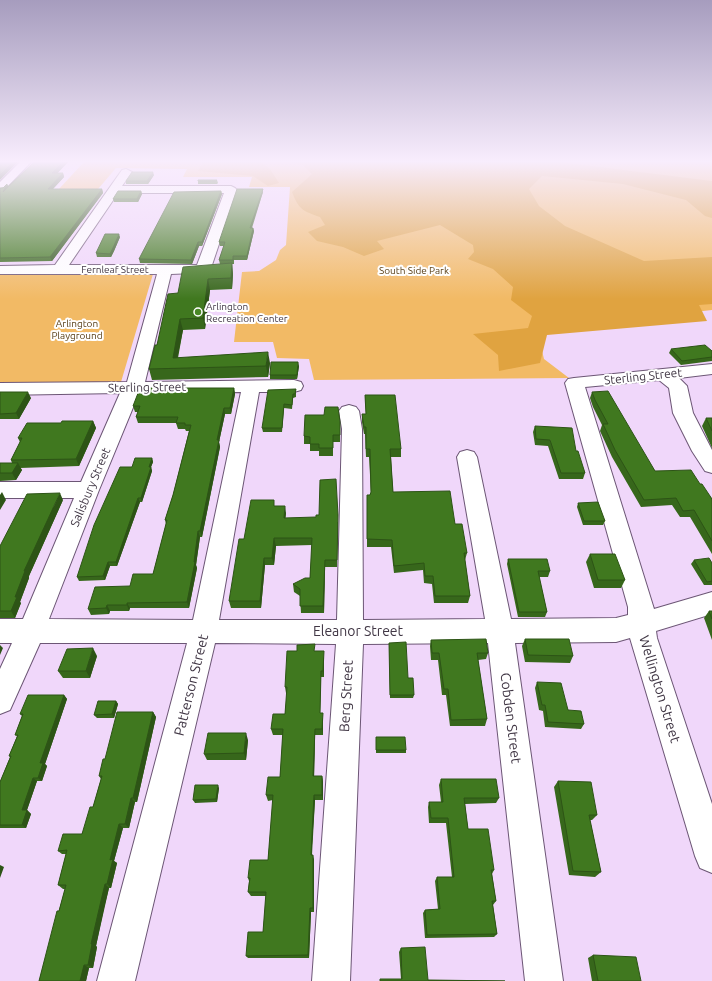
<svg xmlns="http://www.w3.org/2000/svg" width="712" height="981" font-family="Ubuntu,sans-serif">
	<rect width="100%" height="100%" fill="#f0d7fa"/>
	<!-- green -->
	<path fill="#f2ba65" d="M84 162H712V310L537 330 544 359 569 378 314 380 309 359 277 358 273 342H234L242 272 259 271 276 260 280 250 286 245 290 187H249L252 177H183L187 169 116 168 98 189 58 190Z
		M153 274 121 382H0V275Z"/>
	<!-- forest -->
	<path fill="#e0a340" d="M203 162H261L270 169 279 183 268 186 253 176 198 171Z
		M290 162H559L712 181V218L705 216 686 200 623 184 542 176 529 189 539 206 565 226 644 261 712 257V304L699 305 707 321 547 335 540 363 499 371 498 355 473 334 528 328 532 316 511 300 513 287 493 269 468 259 474 252 473 245 440 225 377 241 384 249 364 256 343 247 317 241 308 232 325 225 320 217C303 211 299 210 292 192L312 174 303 165Z"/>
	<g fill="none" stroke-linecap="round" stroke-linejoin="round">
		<defs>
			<path id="minor" d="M20 162H31L4 190 0 191V182Z
				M126 169 132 172 122 186H231L235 188 237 190 212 265 218 266 220 269 218 272 171 274 145 382 294 380 301 382 303 386 301 390 294 392H259L219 620H337L342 429 339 411 342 407 349 405 356 407 359 411 362 429 363 620 485 619 457 457 460 452 467 450 474 452 477 457 511 619 616 618 628 615V607L565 383 568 379 574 378 712 364V374L679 378 687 386 693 413 712 450V473L705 471 692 451 673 413 669 388 659 380 585 387 654 609 712 592V614L656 631 657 638 712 804V873L700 868 695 856 630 638 616 642 515 643 563 981H525L488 643 363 644 350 981H312L336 644 215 643 135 981H97L187 643H40L10 710 0 714V669L12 643H0V619H23L74 498H0V482H81L120 393 0 395V383L127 382 157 274H0V266L55 265 122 170ZM118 193H224L197 265H69ZM241 392 193 620 49 619 99 490 139 393Z"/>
		</defs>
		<!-- minor casing -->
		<use href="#minor" stroke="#6c5675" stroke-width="2"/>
		<!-- minor -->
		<use href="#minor" fill="#fff" fill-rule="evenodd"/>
	</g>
	<!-- wall -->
	<path fill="#37671b" d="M34 162H68L57 173H63L64 177 53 189H102L103 193 52 261 0 262V188L8 186Z
		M154 175 148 184H126V181Z
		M217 180 218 183 217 184H198V181Z
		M141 191 142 194 138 202H114L113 199Z
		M221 191 222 194 202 246H199L192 264 140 263 139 259Z
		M263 192 252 228H253L254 231 247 260H234V264H232L233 274 232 289 210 290 205 329 183 330 178 358 270 363 268 377 152 380 149 369 157 345 178 293 224 264H220L219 260 224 246H220L219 242Z
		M120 237 114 251 111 257H97L96 253Z
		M671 349 712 351V361L681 365 669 353Z
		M299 366 297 379H270V375Z
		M234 388 235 394 231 414H225L219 442 220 447 202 537H200L196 565 197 568 189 608H130L129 611H110L109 614 91 615 88 609 153 574 166 524 165 520 173 495 189 431H186L185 429H178L176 423H138L136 417 138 412H135L133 406Z
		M296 389V397L293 398 292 409 284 408 282 432H263L262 428Z
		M0 392 31 398 19 419H0Z
		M592 392 655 471 700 484 712 499V554L690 517H680L672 505 641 507 612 457 600 431 602 425 593 407 590 398Z
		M365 395 401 449V457H391L393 492 455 524 467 553 465 560 470 596 468 603H434L432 584 424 583 423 570 394 573 391 547H367V495H370L371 493 369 457H366L365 434H364L362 422V414H366Z
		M324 415 340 422V442H333V456H319V451H310V444H304V436Z
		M706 418H712V448L702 426Z
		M93 421 96 428 79 466 20 468 22 470 16 480 0 481V463H12L11 460 20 442 18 438 61 423Z
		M535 426 585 473 583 479H559L548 446 535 445 533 432Z
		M152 458 153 462 151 467 152 471 142 502H140L117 566H110L105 580 79 581 77 577 132 467Z
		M63 500 29 576V578L20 602 21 603 15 618H0V546Z
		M578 503 605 521 603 525H583L577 507Z
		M275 506 286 513 285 518 338 522 337 567H325L324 613H301L300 596 294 592 293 584 310 578 312 545 276 546 274 565H265L261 608H231L229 601 244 539Z
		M590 554 625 580 621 588H594L586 562Z
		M508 559 550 571 548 577H539L547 612 545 617H518L507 564Z
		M694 560 712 563V585H704L691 564Z
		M709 611H712V640L704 618Z
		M525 639 573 656 570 663 525 662 522 646Z
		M431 640 488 653 486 659 478 660 487 719 485 726H450L446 695H442L438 660H431L430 646Z
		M389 643 414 695 413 698H390Z
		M315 651 324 658V677H321L320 713 323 720V735H315L314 776H322L323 782V800H315L312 855 314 860V912H311L309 958H248L246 956 263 932 266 896H251L248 892 249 881 248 878 268 860 273 800 268 801 266 795 280 777 283 735H273L271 729 285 714 287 693H286L285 687Z
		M97 656 90 678H63L58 671Z
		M537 682 568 710 584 724 581 729 545 727 543 711 539 710 535 688Z
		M64 695 67 699 45 764 47 766 42 781H37L27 810 31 814 26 828H0V782L10 757 9 756 17 736 15 735 22 716 20 714Z
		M116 701 118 704 114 718H97L94 715Z
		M153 712 156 717 137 802H135L129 828H123L114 861 117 863 111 888H109L104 908 96 946 97 947 93 968H89L86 981H39L65 889H63L58 885 66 854H62L58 851 82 834 93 807 101 779 99 776 105 759Z
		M376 737 406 750V753H376Z
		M248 740 246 760H207L204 754Z
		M441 779 499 798 496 803 465 804 468 829 494 870 492 874 496 901 493 905 497 934 494 937 425 938 423 913 425 910 438 909 435 881 437 877H452L446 823H429L428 807 429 802H441L439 785Z
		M558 781 597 815 592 820H590L601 872 595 877 569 875 554 787Z
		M219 788 217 802 195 803 193 800Z
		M401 948 428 980 505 981H380V979H401L399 952Z
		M593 955 641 981H592L588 958Z"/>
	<!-- shaded-wall -->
	<path fill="#2d5416" d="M13 162H18L0 180V175Z
		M63 162H68L54 177 52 173Z
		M153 172 154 175 148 184 147 181Z
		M63 173 64 177 49 193 48 189Z
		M7 184 9 187 3 192Z
		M102 189 103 193 52 261 50 257Z
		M263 189V192L250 231V228Z
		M141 191 142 194 138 202 137 199Z
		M221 191 222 194 202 246V242Z
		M253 228 254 231 247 260V256Z
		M119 234 120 237 114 251 111 257 110 254Z
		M198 242 199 246 192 264 191 260Z
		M232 263 233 274 232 289 231 278Z
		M208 279 210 290 205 329 203 318Z
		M180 319 183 330 175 369 173 358Z
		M268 352 270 363 268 377 266 366Z
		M298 362 299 366 297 379V375Z
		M234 388 235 394 231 414 230 408Z
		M28 392 31 398 19 419 16 413Z
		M224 408 225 414 219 442 220 447 202 537 200 531 217 440Z
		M93 421 96 428 79 466 76 459Z
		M152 458 153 462 151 467 152 471 142 502 141 498 149 467Z
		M18 463 22 470 16 480 12 473Z
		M2 492 6 500 0 510V495Z
		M60 493 63 500 29 576V578L20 602 21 603 15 618 11 611 15 597 24 571Z
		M138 498 140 502 117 566 116 562Z
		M285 506 286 513 285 525 284 518Z
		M198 531 200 537 196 565 197 568 189 608 187 602Z
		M274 538 276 546 274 565 272 558Z
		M264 558 265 565 261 608 260 601Z
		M325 560V567L324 613 323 606Z
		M108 562 110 566 105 580 103 576Z
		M127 603 130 608 129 611 127 605Z
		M107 605 110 611 109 614 106 608Z
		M0 645 3 648 0 655Z
		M93 648 97 656 90 678 86 671Z
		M324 651V677L323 671Z
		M64 695 67 699 45 764 47 766 42 781 38 778 40 763Z
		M116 701 118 704 114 718 112 714Z
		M153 712 156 717 137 802 133 798Z
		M323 713V735L322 729Z
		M315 729V735L314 782 313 776Z
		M246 733 248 740 246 760 244 753Z
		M322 776 323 782V800L322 795Z
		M33 778 37 781 27 810 31 814 26 828 22 825V810Z
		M218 785 219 788 217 802 216 799Z
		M314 795 315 800 311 860V855Z
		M131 798 135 802 129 828 125 824Z
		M119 824 123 828 114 861 117 863 111 888 107 884 110 860Z
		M313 855 314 860V912L313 908Z
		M0 865 4 867 0 878Z
		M105 884 109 888 96 946 97 947 93 968 88 965 91 944Z
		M310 908 311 912 309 958 308 955Z
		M84 965 89 968 86 981H80Z"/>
	<!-- building -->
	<path fill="#40781f" stroke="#2d5416" d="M0 162H13L0 175Z
		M34 162H63L52 173H63L48 189H102L50 257 0 258V188H3L7 184 3 192Z
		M132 172H153L147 181H126Z
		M198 180H217L216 181H198Z
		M237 189H263L250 228H253L247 256H233V260H219L225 242H219Z
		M118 191H141L137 199H113Z
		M221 191 202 242H198L191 260 139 259 174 192Z
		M105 234H119L113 248 110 254 96 253Z
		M232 263 231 278 208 279 203 318 180 319 173 358 268 352 266 366 149 369 155 345H157L168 294 178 293 183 267Z
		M705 345 712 351V357L682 361 671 349Z
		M271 362H298L297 375H270Z
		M140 388H234L230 408H224L217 440H219L200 531H198L194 562H195L187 602 127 603V605H107L106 608 88 609 95 587 130 586 133 574H153L167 520H165L173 495 191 425H185V423H176L178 417H136L140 406H133Z
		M296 389 295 394H293L292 405 284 404 282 428H262L268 390Z
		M608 391 655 471 691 470 700 484H702L712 499V541L694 510 683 511 676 498 644 500 615 450 603 424H608L595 400 592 392Z
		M0 392H28L16 413 0 414Z
		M365 395H395L401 449H390L393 492 450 491 455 524H462L467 553H464L470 596H435L433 576H425L424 563 394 566 392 540 367 539V495H370L371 492 370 449H366V427H364L362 414H366Z
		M325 407H338L340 422V435H333V448H319V444H310V437L304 436 305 415H324Z
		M706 418H712V431Z
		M62 421H93L76 459 11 460 22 438H18L27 423H61Z
		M535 426 572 428 576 451H578L585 473H561L550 440 536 439Z
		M135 458H152L149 467H151L141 498H138L116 562H108L103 576 77 577 94 525 120 467H132Z
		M0 463H18L12 473H0Z
		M336 479 338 515 337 560H325L323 606H300V589L293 584 305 578H310L312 538H274L272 558H264L260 601H229L239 539H244L251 500H274V506H285L284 518 316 517V515H319L320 480Z
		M60 493 24 571H25L15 597H17L11 611H0V546L27 494Z
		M598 502 605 521H584L578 503Z
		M590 554H615L625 580H598Z
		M709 558 712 563V581L707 582 694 560Z
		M508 559H547L550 571H538L547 612H519Z
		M709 611H712V619Z
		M486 639 488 653H477L487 719 451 720 448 689H444L439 653H432L431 640Z
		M525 639H569L573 656 528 655Z
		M406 642 408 678H413L414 695H390L389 643Z
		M315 644 314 651H324L323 671H321L320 713H323L322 729H315L313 776H322V795H314L311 855H313V908H310L308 955 246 956 248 932H263L266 892H248L250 878H248L250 860H268L273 795H266L268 777H280L283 729H271L273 714H285L287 687H285L287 651H297V645Z
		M93 648 86 671H58L67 649Z
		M537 682 561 683 568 710 581 711 584 724 548 722 545 705H542Z
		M28 695H64L40 763H43L38 778H33L22 810H27L22 825H0V782L11 756H9L18 735H15L23 714H20Z
		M98 701H116L112 714 94 715Z
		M117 712H153L133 798H131L125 824H119L110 860 113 859 107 884H105L100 905 91 944H92L88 965H84L80 981H39L57 911H59L66 885H58L67 850 58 851 63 834H82L90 807H93L102 776H99L103 759H105Z
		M208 733H246L244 753 204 754Z
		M376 737H405L406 750H376Z
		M441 779H496L499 798H464L468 829H488L494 870H491L496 901H492L497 934 427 935 425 910 440 909 437 877H454L448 818H431L429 802H443Z
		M558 781 591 782 597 815H589L601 872 573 871Z
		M195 785H218L216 799 193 800Z
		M425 947 428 980 505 981H380V979H402L401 948Z
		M593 955 636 957 641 981H598Z"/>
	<!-- sky -->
	<linearGradient id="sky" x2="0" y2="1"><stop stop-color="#a69cbe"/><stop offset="0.54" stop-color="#f8edfd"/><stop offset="1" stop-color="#f8edfd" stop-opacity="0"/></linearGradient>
	<rect width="712" height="299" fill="url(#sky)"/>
	<!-- markers -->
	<circle fill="#498725" stroke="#fff" stroke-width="1.5" cx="198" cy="312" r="4"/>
	<g text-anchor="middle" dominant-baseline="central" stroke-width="4" stroke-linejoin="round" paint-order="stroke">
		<!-- far-street labels -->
		<g font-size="10" fill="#413745" stroke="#fff">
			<text x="115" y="269">Fernleaf Street</text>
		</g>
		<!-- far-park labels -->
		<g font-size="10" fill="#563d15" stroke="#fff">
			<text x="414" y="270">South Side Park</text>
			<text x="77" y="323">Arlington<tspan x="77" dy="12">Playground</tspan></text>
		</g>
		<!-- far-poi labels -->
		<g font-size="10" fill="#413745" stroke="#fff" text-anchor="start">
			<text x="206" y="306">Arlington<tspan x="206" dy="12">Recreation Center</tspan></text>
		</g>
		<!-- street labels -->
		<g font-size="12" fill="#413745" stroke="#fff">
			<text transform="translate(643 376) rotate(-6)">Sterling Street</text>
			<text transform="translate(147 387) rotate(-1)">Sterling Street</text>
			<text transform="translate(90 487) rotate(-67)">Salisbury Street</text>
		</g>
		<!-- near-street labels -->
		<g font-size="14" fill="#413745" stroke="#fff">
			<text x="358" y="631">Eleanor Street</text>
			<text transform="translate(191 685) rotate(-76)">Patterson Street</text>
			<text transform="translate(660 689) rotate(73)">Wellington Street</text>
			<text transform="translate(346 696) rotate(-87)">Berg Street</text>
			<text transform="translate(511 718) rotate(83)">Cobden Street</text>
		</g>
	</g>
</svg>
